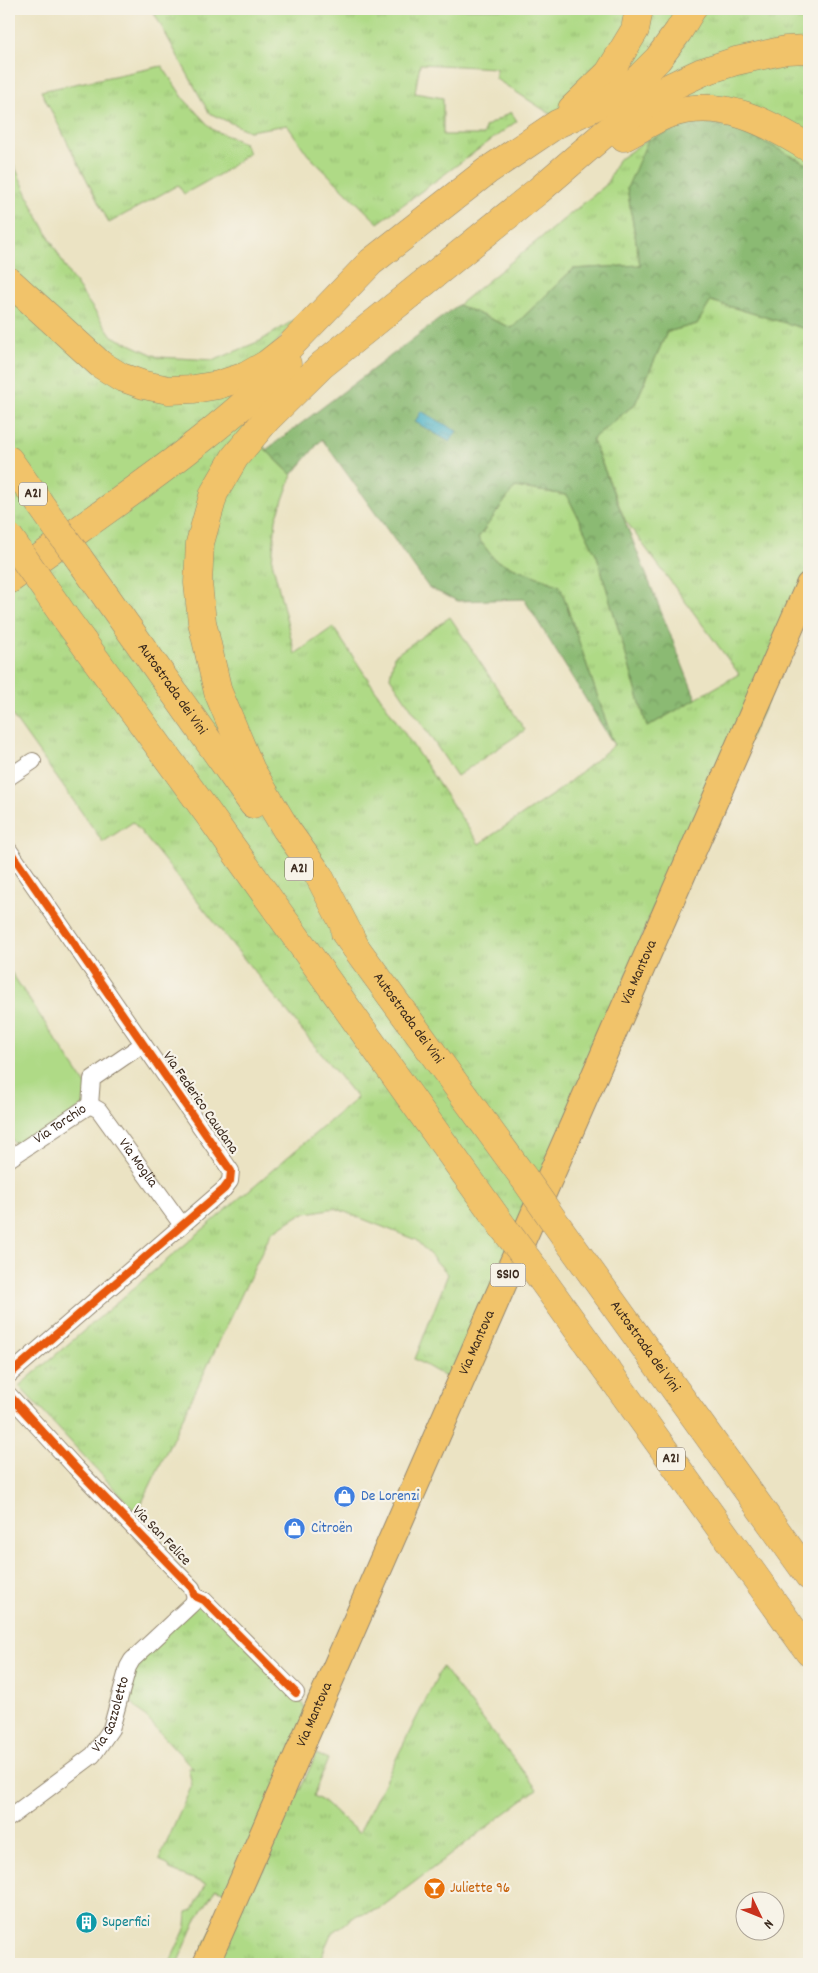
<svg xmlns="http://www.w3.org/2000/svg" width="818" height="1973" font-family="Dekko,sans-serif">
	<defs>
		<pattern id="grass-tufts" width="24" height="20" patternUnits="userSpaceOnUse" patternTransform="scale(1.25)"><rect width="24" height="20" fill="#afda86"/><path d="M3 7l-1-3M5 7V3M7 7l1-3M15 17l-1-3M17 17v-4M19 17l1-3" fill="none" stroke="#97bb73"/></pattern>
		<pattern id="forest-crowns" width="20" height="18" patternUnits="userSpaceOnUse" patternTransform="scale(1.25)"><rect width="20" height="18" fill="#8bba73"/><path d="M2 6a3 3 0 1 1 6 0M12 15a3 3 0 1 1 6 0" fill="none" stroke="#73975e"/></pattern>
		<pattern id="water-ripples" width="26" height="14" patternUnits="userSpaceOnUse" patternTransform="scale(1.25)"><rect width="26" height="14" fill="#45afc4"/><path d="M2 4q2-2 4 0t4 0M15 11q2-2 4 0t4 0" fill="none" stroke="#3b8f9f"/></pattern>
	</defs>
	<rect width="100%" height="100%" fill="#f7f3e8"/>
	<filter id="ink" filterUnits="userSpaceOnUse"><feTurbulence type="fractalNoise" baseFrequency=".02" numOctaves="2"/><feDisplacementMap in="SourceGraphic" scale="10" xChannelSelector="R" yChannelSelector="G"/><feConvolveMatrix kernelMatrix="1 2 1 2 8 2 1 2 1" color-interpolation-filters="sRGB"/></filter>
	<filter id="wash" filterUnits="userSpaceOnUse"><feTurbulence type="fractalNoise" baseFrequency=".0096" numOctaves="4" result="noise"/><feDisplacementMap in="SourceGraphic" scale="20" xChannelSelector="R" yChannelSelector="G"/><feGaussianBlur stdDeviation="1.12" result="paint"/><feColorMatrix in="noise" values="0 0 0 0 0 0 0 0 0 0 0 0 0 0 0 0 0 1.4 0 .05"/><feComposite in="paint" operator="in"/></filter>
	<g filter="url(#wash)">
		<rect width="100%" height="100%" fill="#ebe3c3"/>
		<!-- grass -->
		<path fill="url(#grass-tufts)" stroke="#758252" d="M152 9H809V165L739 129 627 188 640 265 573 269 512 328 458 305 606 185 618 160 647 140 626 75 555 117 496 79V68L420 64 415 93 443 98V135H484L485 127 511 112 517 121 378 223 308 155 287 125 249 131 209 113Z
			M162 66 184 99 213 130 244 143 249 153 222 173 184 194 178 185 109 223 41 91Z
			M9 154 35 211 69 274 112 336 158 357 215 360 260 341 299 317 262 359 226 374 266 450 292 475 276 519 272 561 295 654 333 627 479 844 558 791 614 745 560 586 495 560 478 538 515 487 567 495 597 556 647 727 739 674 625 520 592 439 635 404 667 332 697 324 711 301 809 330V610L680 892 658 896 563 1138 451 1380 415 1359 448 1274 416 1240 335 1208 301 1214 271 1233 137 1513 19 1386 357 1098 133 822 103 842 9 711Z
			M450 617 525 730 457 776 390 677 394 656Z
			M200 1599 226 1622 310 1712 278 1780 300 1790 316 1754 328 1759 313 1796 321 1800 359 1833 442 1667 537 1789 379 1909 357 1915 331 1934 318 1964H196L229 1893 216 1888 197 1919 177 1964H169L186 1927 187 1912 193 1910 206 1884 170 1870 169 1866 159 1860 192 1785 188 1767 194 1769 123 1693 135 1660Z"/>
		<!-- forest -->
		<path fill="url(#forest-crowns)" stroke="#637248" d="M698 121 739 129 809 165V330L711 301 697 324 667 332 635 404 592 439 696 699 647 727 597 556 567 495 515 487 478 538 495 560 560 586 614 745 524 599 458 601 429 588 322 439 292 475 266 450 458 305 512 328 573 269 640 265 627 188 648 140Z"/>
		<!-- green -->
		<path fill="#afda86" stroke="#758252" d="M9 969 94 1097 20 1152 9 1135Z"/>
		<!-- water -->
		<path fill="url(#water-ripples)" stroke="#406c71" d="M421 411 457 431 450 442 415 422Z"/>
	</g>
	<g filter="url(#ink)">
		<g fill="none" stroke-linecap="round" stroke-linejoin="round">
			<defs>
				<g id="minor">
					<path d="M9 777 33 761"/>
					<path d="M9 850 231 1171 230 1181 224 1189 9 1375"/>
					<path id="s1" d="M90 1105 99 1110 182 1225"/>
					<path d="M90 1105 92 1079 143 1044"/>
					<path id="s2" d="M9 1159 90 1105"/>
					<path d="M9 1395 75 1467 192 1588 195 1596 204 1600 296 1693"/>
					<path id="s3" d="M9 1818 93 1755 111 1729 128 1667 132 1660 193 1603 195 1596"/>
				</g>
				<g id="primary">
					<path id="s4" d="M206 1964 809 585"/>
				</g>
				<g id="motorway">
					<path d="M572 109 609 73 635 30 639 9"/>
					<path d="M624 137C639 130 656 117 672 113 723 98 767 122 809 148"/>
					<path d="M9 281 100 364 121 377 144 385 169 390 194 389 218 385 246 376 267 364 290 346 371 262 487 171 557 124 607 101 638 79 658 59 678 32 692 9"/>
					<path d="M9 460 57 528"/>
					<path id="s5" d="M78 557 253 804"/>
					<path d="M9 580C102 512 206 445 287 364"/>
					<path d="M64 616 209 815 503 1227"/>
					<path id="s6" d="M345 933 524 1178"/>
					<path d="M356 948 318 874 286 829 251 770 218 692 202 622 198 583 200 543 214 493 235 457 267 419 322 365 538 191 603 135 670 87 702 72 736 61 786 50 809 49"/>
					<path id="s7" d="M554 1221 809 1576"/>
					<path d="M533 1267 809 1652"/>
				</g>
			</defs>
			<!-- minor casing -->
			<use href="#minor" stroke="#938670" stroke-width="18"/>
			<!-- primary casing -->
			<use href="#primary" stroke="#938670" stroke-width="28"/>
			<!-- motorway casing -->
			<use href="#motorway" stroke="#938670" stroke-width="29"/>
			<!-- minor -->
			<use href="#minor" stroke="#fff" stroke-width="16"/>
			<!-- primary -->
			<use href="#primary" stroke="#f1c36a" stroke-width="26"/>
			<!-- motorway -->
			<use href="#motorway" stroke="#f1c36a" stroke-width="28"/>
			<defs>
				<path id="motorway-bridge" d="M57 528 78 557
					M9 537 64 616
					M524 1178 554 1221
					M503 1227 533 1267"/>
			</defs>
			<!-- motorway-bridge casing -->
			<use href="#motorway-bridge" stroke="#938670" stroke-width="29" stroke-linecap="butt"/>
			<!-- motorway-bridge -->
			<use href="#motorway-bridge" stroke="#f1c36a" stroke-width="28"/>
			<defs>
				<path id="cycleway" d="M9 850 231 1171 230 1181 224 1189 9 1375
					M9 1395 75 1467 192 1588 195 1596 204 1600 296 1693"/>
			</defs>
			<!-- cycleway casing -->
			<use href="#cycleway" stroke="#f7f3e8" stroke-width="11"/>
			<!-- cycleway -->
			<use href="#cycleway" stroke="#e8590c" stroke-width="8"/>
		</g>
	</g>
	<!-- icons -->
	<defs>
		<symbol id="shop-disc" viewBox="-11 -11 22 22"><circle r="9.5" fill="#3f7fe0" stroke="#f7f3e8"/><path d="M-5-2.5h2.3a2.7 3.5 0 0 1 5.4 0H5L5.5 6h-11ZM-1.5-2.5h3a1.5 2.3 0 0 0-3 0Z" fill="#fff"/></symbol>
		<symbol id="bar-disc" viewBox="-11 -11 22 22"><circle r="9.5" fill="#e8710a" stroke="#f7f3e8"/><path d="M-6-5H6L.8 .8V4.5H3.5V6h-7V4.5H-.8V.8Z" fill="#fff"/></symbol>
		<symbol id="building-disc" viewBox="-11 -11 22 22"><circle r="9.5" fill="#0f9aa8" stroke="#f7f3e8"/><path d="M-4-6H4V6H1V3H-1V6H-4ZM-2.5-4.3h1.7v1.8h-1.7ZM.8-4.3h1.7v1.8H.8ZM-2.5-1h1.7V.8h-1.7ZM.8-1h1.7V.8H.8Z" fill="#fff"/></symbol>
	</defs>
	<g fill-rule="evenodd">
		<use href="#shop-disc" x="332" y="1484" width="25" height="25"/>
		<use href="#shop-disc" x="282" y="1516" width="25" height="25"/>
		<use href="#bar-disc" x="422" y="1876" width="25" height="25"/>
		<use href="#building-disc" x="74" y="1910" width="25" height="25"/>
	</g>
	<g text-anchor="middle" dominant-baseline="central" stroke-width="4.5" stroke-linejoin="round" paint-order="stroke">
		<!-- shield labels -->
		<g fill="#f7f3e8" stroke="#73665b" stroke-width="1">
			<rect x="19" y="482.5" width="28" height="23" rx="4"/>
			<rect x="285" y="857.5" width="28" height="23" rx="4"/>
			<rect x="490.5" y="1263.5" width="35" height="23" rx="4"/>
			<rect x="657" y="1447.5" width="28" height="23" rx="4"/>
		</g>
		<g font-size="14" font-weight="bold" fill="#3b2a1e">
			<text x="33" y="494">A21</text>
			<text x="299" y="869">A21</text>
			<text x="508" y="1275">SS10</text>
			<text x="671" y="1459">A21</text>
		</g>
		<!-- street labels -->
		<g font-size="15" fill="#3b2a1e" stroke="#f7f3e8">
			<text stroke="none"><textPath href="#s5" startOffset="162">Autostrada dei Vini</textPath></text>
			<text stroke="none"><textPath href="#s4" startOffset="1082">Via Mantova</textPath></text>
			<text stroke="none"><textPath href="#s6" startOffset="106">Autostrada dei Vini</textPath></text>
			<text transform="translate(200 1103) rotate(55)">Via Federico Caudana</text>
			<text stroke="none"><textPath href="#s2" startOffset="62">Via Torchio</textPath></text>
			<text stroke="none"><textPath href="#s1" startOffset="76">Via Moglia</textPath></text>
			<text stroke="none"><textPath href="#s4" startOffset="678">Via Mantova</textPath></text>
			<text stroke="none"><textPath href="#s7" startOffset="155">Autostrada dei Vini</textPath></text>
			<text transform="translate(161 1536) rotate(46)">Via San Felice</text>
			<text stroke="none"><textPath href="#s3" startOffset="150">Via Gazzoletto</textPath></text>
			<text stroke="none"><textPath href="#s4" startOffset="272">Via Mantova</textPath></text>
		</g>
		<!-- shop labels -->
		<g font-size="15" fill="#366cbe" stroke="#f7f3e8" text-anchor="start">
			<text x="361" y="1497">De Lorenzi</text>
			<text x="311" y="1529">Citroën</text>
		</g>
		<!-- food labels -->
		<g font-size="15" fill="#c56008" stroke="#f7f3e8" text-anchor="start">
			<text x="450" y="1889">Juliette 96</text>
		</g>
		<!-- culture labels -->
		<g font-size="15" fill="#0d838f" stroke="#f7f3e8" text-anchor="start">
			<text x="102" y="1923">Superfici</text>
		</g>
	</g>
	<!-- margin -->
	<rect width="818" height="1973" fill="none" stroke="#f7f3e8" stroke-width="30"/>
	<!-- north arrow -->
	<g transform="translate(760 1916) rotate(133)"><circle r="24" fill="#f7f3e8" stroke="#aca397"/>
	<path d="M0-4L9 19L0 12L-9 19Z" fill="#c8321e"/>
	<text y="-8" font-size="14" font-weight="bold" text-anchor="middle" fill="#3b2a1e">N</text>
	</g>
</svg>
